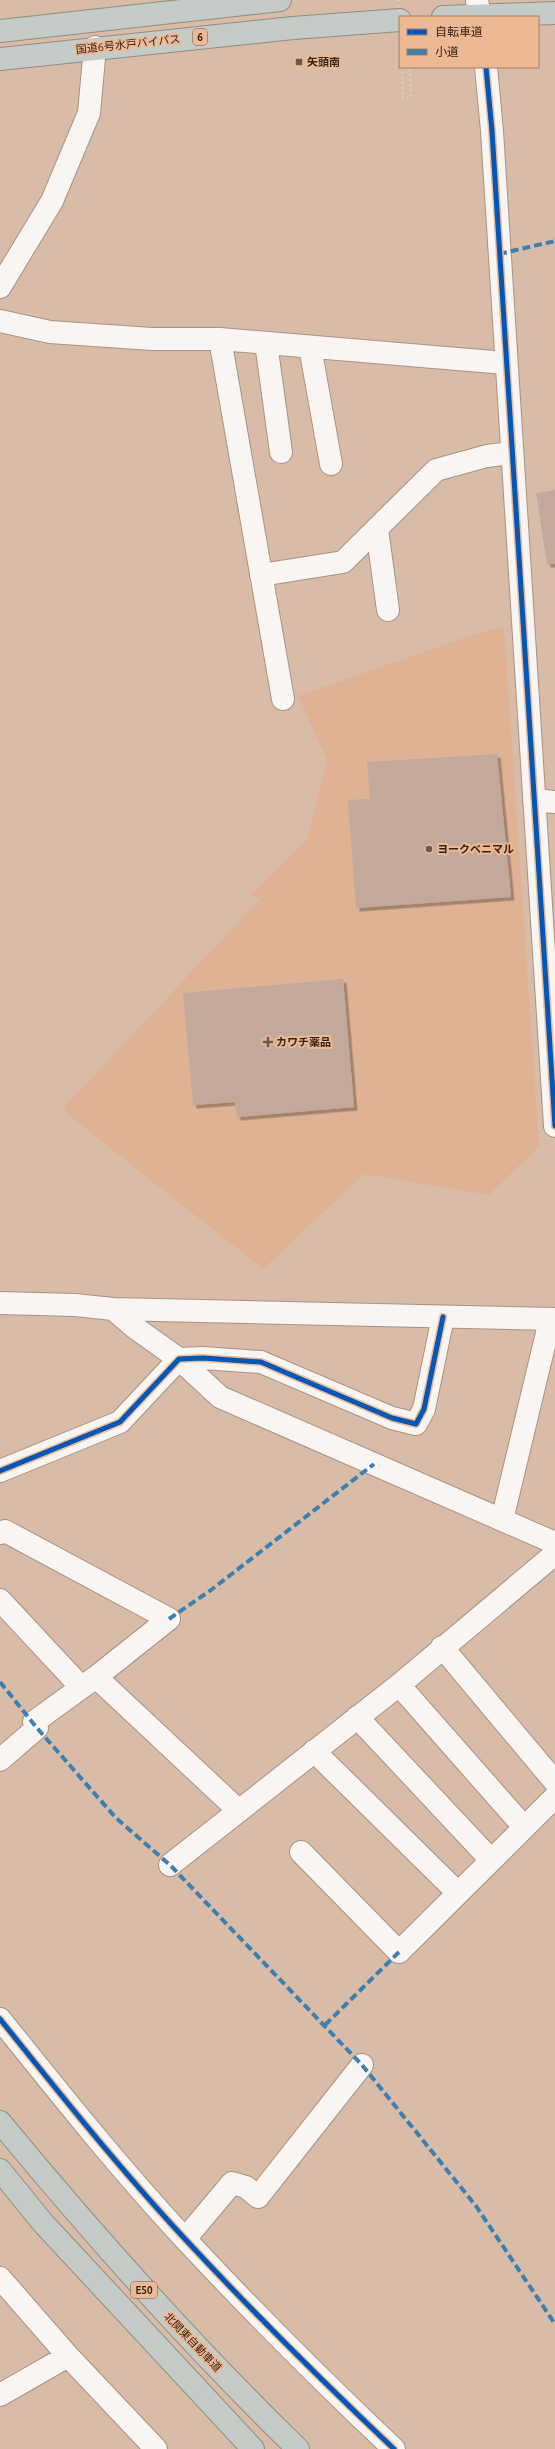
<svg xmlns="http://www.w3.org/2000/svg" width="555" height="2449" font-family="Ubuntu,'Noto Sans JP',sans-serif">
	<defs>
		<filter id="shadow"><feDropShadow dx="3.5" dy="3.5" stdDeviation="0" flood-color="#0004"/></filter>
	</defs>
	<rect width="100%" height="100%" fill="#d9bca8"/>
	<!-- built -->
	<path fill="#dfb293" d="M504 626 539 1146 489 1195 364 1174 263 1269 71 1117 64 1111 65 1106 261 898 251 895 307 840 327 760 298 696 475 634Z"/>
	<!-- building -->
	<path fill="#c2a99c" filter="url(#shadow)" d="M555 490V564H547L536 493Z
		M497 754 511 897 356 908 348 800 370 799 367 762Z
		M343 979 354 1107 237 1117 235 1102 193 1105 183 993Z"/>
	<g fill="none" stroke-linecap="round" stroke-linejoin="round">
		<defs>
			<path id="minor" d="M477 0 480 17
				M486 67 492 131 555 1126
				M0 287 52 201 89 113 95 47
				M0 321 50 332 152 339H220L505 363
				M220 339 283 699
				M266 343 281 452
				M310 347 331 464
				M377 529 388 610
				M261 575 343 562 436 470 487 456 511 453
				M534 800 555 802
				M0 1303 75 1305 113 1309 555 1319
				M113 1309 134 1327 179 1359 220 1397 555 1543
				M0 1471 120 1422 179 1359 203 1358 261 1362 392 1418 416 1424 424 1409 443 1317
				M502 1520 547 1333 546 1319
				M0 1533 5 1531 169 1619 96 1677
				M0 1600 81 1687
				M442 1647 555 1782
				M399 1685 524 1827
				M357 1717 491 1860
				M34 1722 96 1677 238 1810
				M314 1751 458 1893
				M0 1760 37 1728
				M301 1852 399 1952 555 1797
				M170 1865 399 1685 555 1554
				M0 2019C60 2094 120 2169 185 2239 252 2311 322 2381 394 2449
				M185 2239 232 2183 246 2187 258 2197 362 2065
				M0 2278 68 2356 156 2449
				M0 2395 68 2356"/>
			<path id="highway" d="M443 17 555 13
				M0 31 280 0
				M0 59 293 28 400 20
				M0 2122C94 2236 192 2346 298 2449
				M0 2170 43 2223 253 2449"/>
		</defs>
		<!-- minor casing -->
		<use href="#minor" stroke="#a89283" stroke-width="24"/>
		<!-- highway casing -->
		<use href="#highway" stroke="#8f8d80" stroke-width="24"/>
		<!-- path -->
		<path stroke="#d6ccc6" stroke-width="2.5" stroke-dasharray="2 3" stroke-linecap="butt" d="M402 67 403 98 411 97 410 67"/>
		<!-- minor -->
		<use href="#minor" stroke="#f9f5f2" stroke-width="22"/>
		<!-- highway -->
		<use href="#highway" stroke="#c5ccc7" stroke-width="22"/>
		<!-- path-bridge -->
		<path stroke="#d6ccc6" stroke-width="2.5" stroke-dasharray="2 3" stroke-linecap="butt" d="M398 0 400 34"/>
		<!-- quiet -->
		<path stroke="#3c80b2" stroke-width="4" stroke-dasharray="8 4" stroke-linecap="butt" d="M499 254 555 241
			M169 1619 211 1590 374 1464
			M0 1682 37 1728 116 1818 170 1865 362 2065 476 2206 555 2324
			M325 2025 399 1952"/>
		<defs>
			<path id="cycleway" d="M486 67 492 131 555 1126
				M0 1471 120 1422 179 1359 203 1358 261 1362 392 1418 416 1424 424 1409 443 1317
				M0 2019C60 2094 120 2169 185 2239 252 2311 322 2381 394 2449"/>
		</defs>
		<!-- cycleway casing -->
		<use href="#cycleway" stroke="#edb994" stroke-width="8"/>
		<!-- cycleway -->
		<use href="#cycleway" stroke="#0057b8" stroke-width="5"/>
	</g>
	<!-- markers -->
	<g fill="#6f5848" stroke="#edb994" stroke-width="1.5">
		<rect x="295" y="58" width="8" height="8" rx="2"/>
		<circle cx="429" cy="849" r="4"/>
		<path d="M266 1036h4v4h4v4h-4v4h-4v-4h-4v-4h4z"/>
	</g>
	<g text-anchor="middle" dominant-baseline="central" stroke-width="4" stroke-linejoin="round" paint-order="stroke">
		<!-- shield labels -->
		<g fill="#edb994" stroke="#6d4f3a" stroke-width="1">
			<rect x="193" y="29" width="14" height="16" rx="3"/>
			<rect x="131" y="2282" width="26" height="16" rx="3"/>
		</g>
		<g font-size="10" font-weight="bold" fill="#362214">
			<text x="200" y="37">6</text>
			<text x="144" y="2290">E50</text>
		</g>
		<!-- street labels -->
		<g font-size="11" fill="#362214" stroke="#edb994">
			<text transform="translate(128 44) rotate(-6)">国道6号水戸バイパス</text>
			<text transform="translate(193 2342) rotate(46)">北関東自動車道</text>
		</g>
		<!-- poi labels -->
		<g font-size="11" font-weight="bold" fill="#362214" stroke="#edb994" text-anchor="start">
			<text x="307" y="62">矢頭南</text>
			<text x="437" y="849">ヨークベニマル</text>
			<text x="276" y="1042">カワチ薬品</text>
		</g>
	</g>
	<!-- legend -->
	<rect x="399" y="16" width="140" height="52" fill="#edb994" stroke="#a47d61"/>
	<rect x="407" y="29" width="20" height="6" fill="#0057b8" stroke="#a47d61"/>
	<text x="435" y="36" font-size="12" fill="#362214">自転車道</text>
	<rect x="407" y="49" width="20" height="6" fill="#3c80b2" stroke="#a47d61"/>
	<text x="435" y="56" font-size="12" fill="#362214">小道</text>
</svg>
